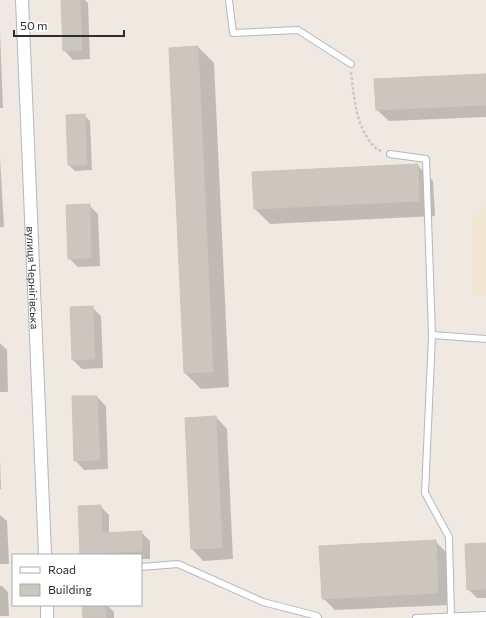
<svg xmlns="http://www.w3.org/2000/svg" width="486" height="618" font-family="Commissioner,sans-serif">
	<rect width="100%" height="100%" fill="#efe9e1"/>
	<!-- education -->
	<path fill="#f0e6d1" d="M486 207V296H472V218Z"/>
	<!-- shadow -->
	<path fill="#0003" d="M62 0H85L88 3 90 59 73 60 64 50Z
		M0 32 3 108H0Z
		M198 47 214 63 229 387 201 389 185 373Z
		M486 75V117L389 121 377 110Z
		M84 115 90 121 92 170 75 171 69 165Z
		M0 157 4 227H0Z
		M417 165 433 181 435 216 270 224 254 208Z
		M89 205 98 214 100 266 78 267 69 258Z
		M92 307 101 316 103 368 82 369 73 360Z
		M0 343 7 350 8 392H0Z
		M97 397 106 406 108 469 84 470 75 460Z
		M216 417 227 429 233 559 203 561 192 549Z
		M0 460 1 489H0Z
		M100 506 109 515V533L141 532 150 541V559H141V555H81Z
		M0 515 7 521 9 564H0Z
		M435 541 447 553 449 605 335 610 323 598Z
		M486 544V598H477L468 589Z
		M0 586H2L8 592 9 616H0Z
		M83 605H107L114 612V618H84Z"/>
	<!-- building -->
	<path fill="#cbc7bf" stroke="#cbc5ba" d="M61 0H80L82 50 63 51Z
		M198 46 213 372 184 373 169 48Z
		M486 74V105L376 110 374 79Z
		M85 114 87 165H68L66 115Z
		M418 164 419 201 254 209 252 172Z
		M90 204 91 258 68 259 66 205Z
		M93 306 95 359 72 360 70 307Z
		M72 396H97L100 460 74 461Z
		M216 416 222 548 191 549 185 418Z
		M101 505 102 533 142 531V551L103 553V555H80L78 506Z
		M436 540 438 593 322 599 319 546Z
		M486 543V589L467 590 465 544Z
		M82 605H105L106 618H83Z"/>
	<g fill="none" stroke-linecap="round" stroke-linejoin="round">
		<defs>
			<path id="service" d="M229 0 233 33 298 30 351 64
				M390 154 426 159 432 335 425 493 449 537 451 616
				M432 335 486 339
				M141 567 178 564 263 602 317 616 318 618
				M416 618 486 615"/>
			<g id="minor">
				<path id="s1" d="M22 0 45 555"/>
				<path d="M47 605V618"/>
			</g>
		</defs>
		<!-- service casing -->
		<use href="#service" stroke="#b4b7c1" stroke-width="8"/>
		<!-- minor casing -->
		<use href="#minor" stroke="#b4b7c1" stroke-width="14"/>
		<!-- path -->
		<path stroke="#c9c9c9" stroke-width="2.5" stroke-dasharray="3 2" stroke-linecap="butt" d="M351 72C354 97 355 118 368 139 373 145 374 149 382 151"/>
		<!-- service -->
		<use href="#service" stroke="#fff" stroke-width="6"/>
		<!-- minor -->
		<use href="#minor" stroke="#fff" stroke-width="12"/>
	</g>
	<g text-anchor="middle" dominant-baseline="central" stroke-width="4" stroke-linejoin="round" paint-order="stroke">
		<!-- street labels -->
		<g font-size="11" fill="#2e2e2e" stroke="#fff">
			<text stroke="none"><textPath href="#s1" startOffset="278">вулиця Чернігівська</textPath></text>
		</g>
	</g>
	<!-- legend -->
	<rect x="12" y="554" width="130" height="52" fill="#ffffff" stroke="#ababab"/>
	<rect x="20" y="567" width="20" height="6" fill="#ffffff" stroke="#ababab"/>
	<text x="48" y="574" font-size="12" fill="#2e2e2e">Road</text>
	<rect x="20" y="584" width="20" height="12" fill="#cbc7bf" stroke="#ababab"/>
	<text x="48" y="594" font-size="12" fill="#2e2e2e">Building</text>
	<!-- scale -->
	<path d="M14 30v6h110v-6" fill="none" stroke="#2e2e2e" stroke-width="2"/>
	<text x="20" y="30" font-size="12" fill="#2e2e2e" stroke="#ffffff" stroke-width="3" paint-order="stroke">50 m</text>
</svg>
